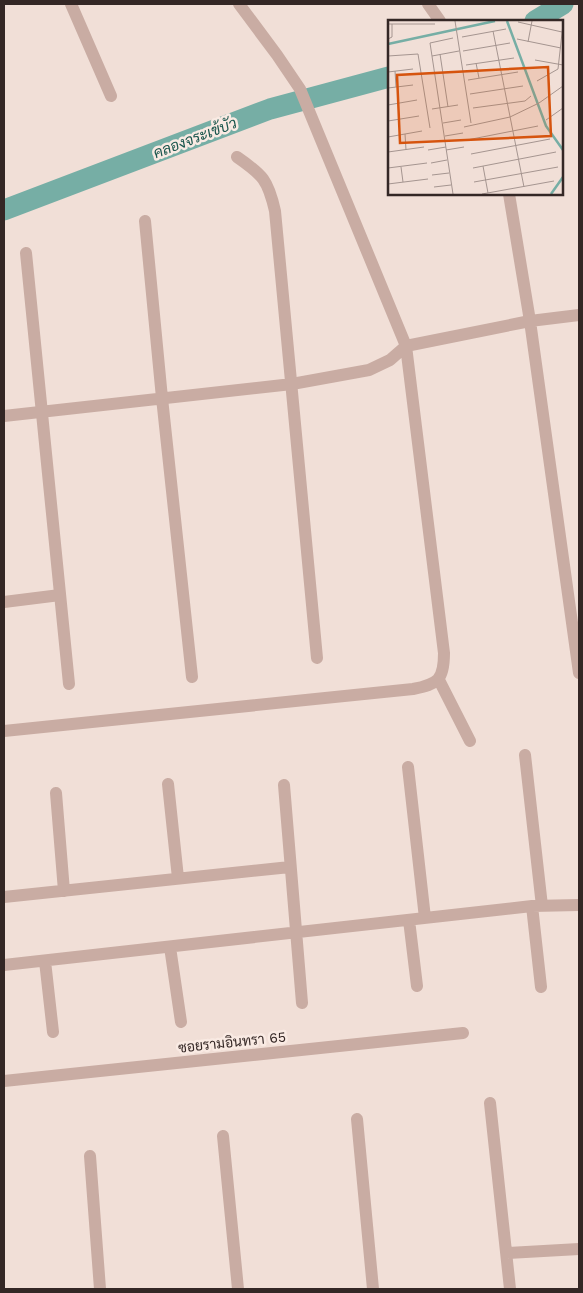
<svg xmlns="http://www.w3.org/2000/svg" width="583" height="1293" font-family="'Work Sans',Sarabun,sans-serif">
	<rect width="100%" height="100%" fill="#f1dfd7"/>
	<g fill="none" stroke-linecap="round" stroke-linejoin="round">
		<!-- canal -->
		<path stroke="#76aea5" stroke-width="21" d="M535 21 563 4
			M4 210 270 109 389 77"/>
		<!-- minor -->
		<path stroke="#c9aca3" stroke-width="12" d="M71 4 111 96
			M428 4 440 21
			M237 157C263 175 268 180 275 211L317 658
			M509 194 530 321 579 673
			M145 221 162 398 192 677
			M26 253 69 684
			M4 416 292 384 369 370 390 360 406 346 530 321 579 315
			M4 602 60 595
			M439 680 470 741
			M4 731 413 689C438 684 444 680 444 653L406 346 300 89 277 55 239 4
			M525 755 542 906
			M408 767 425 918
			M168 784 178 878
			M284 785 302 1003
			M56 793 64 891
			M4 897 290 867
			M532 906 541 987
			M409 920 417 986
			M170 947 181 1022
			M45 961 53 1032
			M4 965 532 906 579 905
			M4 1081 463 1033
			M490 1103 510 1289
			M357 1119 373 1289
			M223 1136 238 1289
			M90 1156 100 1289
			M507 1253 579 1249"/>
	</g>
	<g text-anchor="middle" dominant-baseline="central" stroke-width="5" stroke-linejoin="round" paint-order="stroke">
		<!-- street labels -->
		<g font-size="14" fill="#342725" stroke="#f9eae3">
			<text transform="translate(232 1042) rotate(-6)">ซอยรามอินทรา 65</text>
		</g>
		<!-- water labels -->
		<g font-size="15" font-style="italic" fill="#1a564d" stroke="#f9eae3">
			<text transform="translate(195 138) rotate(-21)">คลองจระเข้บัว</text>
		</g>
	</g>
	<!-- overview -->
	<g transform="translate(388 20)">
		<rect width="175" height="175" fill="#f1dfd7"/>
		<path fill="none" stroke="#76aea5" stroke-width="2.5" d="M119 1 158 106 175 130M0 24 107 1M163 174 175 157"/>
		<path fill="none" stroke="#a59590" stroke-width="1" d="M67 1 83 103M130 2 174 12M0 4H47M105 11 136 167M74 17 118 9M0 19 4 17V4M129 19 173 28M140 22 144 1M75 31 122 23M52 34 60 87M0 36 30 34 42 108M44 36 71 31M147 40 175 45M88 43 91 58M78 45 126 38M7 51 8 67M0 52 25 49M80 60 130 52M149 61 170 49 175 4M0 68 25 65M82 74 135 66M0 85 29 80M85 88 137 81 143 76M44 89 70 85M158 100 175 88M0 101 31 96M55 103 73 100M76 107 122 97 151 83 175 66M17 114 18 130M57 116 75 113M0 117 34 111M79 120 150 106M40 130 58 127M58 130 76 127M0 132 36 127M83 134 162 119M43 143 59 140M95 146 100 173M13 147 15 162M0 148 39 143M85 148 168 132M44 155 61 153M86 162 170 147M0 164 40 159M46 167 63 165M65 174 42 23 65 18M94 174 166 161"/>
		<path fill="#d6540e" fill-opacity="0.15" stroke="#d6540e" stroke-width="2.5" d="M160 47 163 116 12 123 9 55Z"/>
		<rect width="175" height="175" fill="none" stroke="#342725" stroke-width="2.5"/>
	</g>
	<!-- border -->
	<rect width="583" height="1293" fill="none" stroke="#342725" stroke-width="10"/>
</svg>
